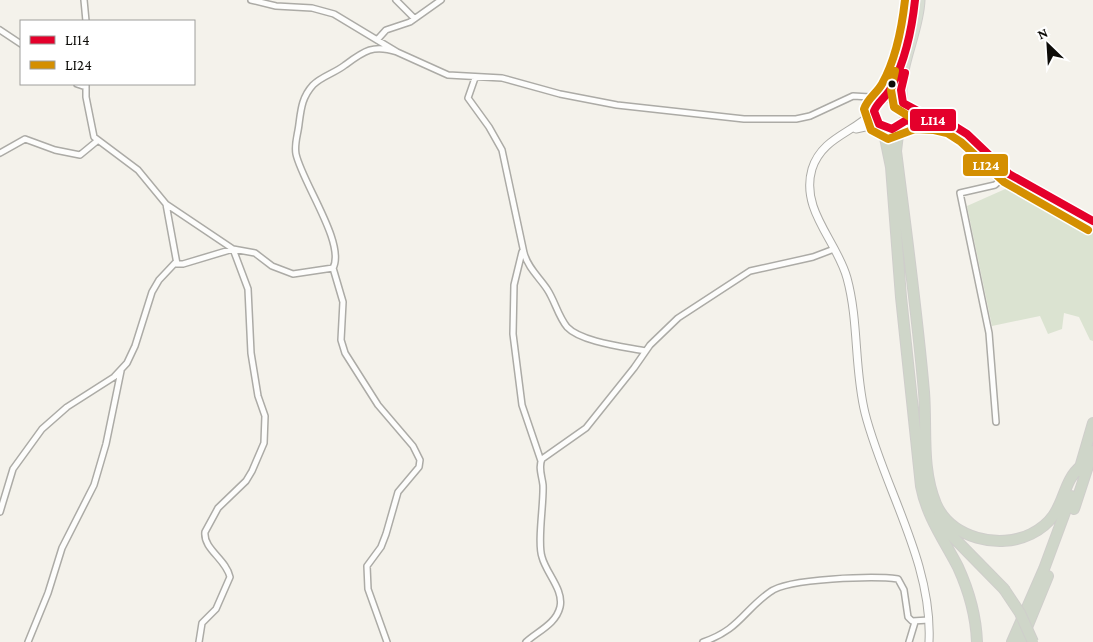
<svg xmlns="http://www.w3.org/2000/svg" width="1093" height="642" font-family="'Crimson Pro',serif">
	<rect width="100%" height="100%" fill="#f4f2eb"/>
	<!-- green -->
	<path fill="#dbe3d1" d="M1012 186 1093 232V341L1090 340 1079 317 1064 313 1062 329 1048 334 1040 316 992 326 967 206Z"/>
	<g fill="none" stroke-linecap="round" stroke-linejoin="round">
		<defs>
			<path id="minor" d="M84 0 86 21
				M251 0 276 6 312 8 334 14 397 52 448 75 502 78 560 94 617 105 744 119H796L810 116 853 96 870 97
				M396 0 414 18
				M0 30 21 44
				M377 40 386 30 410 22 441 0
				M475 78 468 98 489 127 502 150 524 253C528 268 539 277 547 289 555 301 558 316 567 327 581 342 625 347 645 351
				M77 84 86 87
				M86 84V97L94 137 138 170 166 204 177 264H183L233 249 255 253 272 266 293 274 333 268C346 244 302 182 296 154 294 144 298 134 299 124 301 109 302 97 313 85 322 76 335 73 345 65 364 51 373 44 397 52
				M876 106 870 97 883 99
				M0 153 25 139 55 150 80 155 97 141
				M166 204 233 249 248 289 251 353 258 396 265 416 264 443 252 471 246 481 218 508 205 532C203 549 226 559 230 577L216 609 202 623 199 642
				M522 252 514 285 513 334 522 405 541 461
				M333 268 343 302 341 340 345 353 378 405 413 446 420 460 419 467 398 492 386 534 381 547 367 566 368 589 387 642
				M996 422 989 333 960 193 995 185 1008 173
				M0 512 13 469 42 429 67 407 114 377 127 363 135 346 152 292 159 280 175 263
				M28 642 48 593 62 548 94 485 106 444 121 371
				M526 642C538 631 556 624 560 607 564 590 546 573 542 557 537 542 544 503 543 485 542 476 538 467 542 459L586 428 634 368 650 345 678 318 750 271 813 257 834 249
				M703 642C739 630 743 611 770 592 788 578 875 576 898 579L904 590 908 617 912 621 929 620
				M909 642 915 622"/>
			<path id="tertiary" d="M904 105 934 120 951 124 975 142 1008 173 1093 221
				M874 111C854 133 822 137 812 169 800 210 837 241 847 278 859 322 854 369 865 413 884 488 933 563 929 642
				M904 121 931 120
				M856 129 879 124"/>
			<path id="trunk" d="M887 97 895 81 906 44
				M874 113a16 16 0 1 1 32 0a16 16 0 1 1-32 0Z
				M903 103C896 72 919 33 920 0"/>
			<path id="motorway" d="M899 126 896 151C906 231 917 311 924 392 927 429 921 468 936 504 951 538 999 550 1031 534 1068 516 1058 485 1081 466
				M883 128 891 167 901 297 921 486C927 517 944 540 958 567 969 591 976 616 977 642
				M1079 471 1093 423
				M1074 509 1093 451
				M938 516 953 537 1004 589
				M1012 642 1044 569 1071 496
				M1021 642 1048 576"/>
		</defs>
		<!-- minor casing -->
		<use href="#minor" stroke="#acaba6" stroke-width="8"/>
		<!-- tertiary casing -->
		<use href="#tertiary" stroke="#acaba6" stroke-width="9"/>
		<!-- trunk casing -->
		<use href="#trunk" stroke="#cfcecb" stroke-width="11"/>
		<!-- motorway casing -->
		<use href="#motorway" stroke="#cfcecb" stroke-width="12"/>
		<!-- minor -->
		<use href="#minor" stroke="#fdfdfc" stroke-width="5"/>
		<!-- tertiary -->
		<use href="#tertiary" stroke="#fdfdfc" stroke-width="7"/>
		<!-- trunk -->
		<use href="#trunk" stroke="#d8ded3" stroke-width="9"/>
		<!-- motorway -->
		<use href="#motorway" stroke="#cfd6c9" stroke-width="10"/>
		<defs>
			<path id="motorway-bridge" d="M1004 589 1020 613 1033 642"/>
		</defs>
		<!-- motorway-bridge casing -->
		<use href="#motorway-bridge" stroke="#cfcecb" stroke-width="12" stroke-linecap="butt"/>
		<!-- motorway-bridge -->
		<use href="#motorway-bridge" stroke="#cfd6c9" stroke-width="10"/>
		<defs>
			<path id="bus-1" d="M915 0C912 29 905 60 892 86 888 96 878 101 874 111L879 124 892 129 905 121 914 119 936 120 951 124 967 134 1009 174 1093 221
				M905 73 901 90 903 103 931 118"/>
			<path id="bus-2" d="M905 0C902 27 896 59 882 84 877 93 868 98 864 109L871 130 888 139 915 129 934 130 947 133 961 142 1004 182 1088 230
				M895 71 891 90 894 107 926 127"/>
		</defs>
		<!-- bus-1 casing -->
		<use href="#bus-1" stroke="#fff" stroke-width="11"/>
		<!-- bus-2 casing -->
		<use href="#bus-2" stroke="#fff" stroke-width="11"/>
		<!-- bus-1 -->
		<use href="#bus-1" stroke="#e4002b" stroke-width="8"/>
		<!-- bus-2 -->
		<use href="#bus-2" stroke="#d48f01" stroke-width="8"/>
	</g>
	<!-- markers -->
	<circle fill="#0d0c08" stroke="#fff" stroke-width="2" cx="892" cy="84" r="4.5"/>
	<g stroke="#fff" stroke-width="2">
		<rect x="909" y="108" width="48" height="24" rx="5" fill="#e4002b"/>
		<rect x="962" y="153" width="47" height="24" rx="5" fill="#d48f01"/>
	</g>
	<g font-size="14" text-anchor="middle" font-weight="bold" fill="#fff">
		<text x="933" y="125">LI14</text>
		<text x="986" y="170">LI24</text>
	</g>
	<!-- legend -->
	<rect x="20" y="20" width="175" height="65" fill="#ffffff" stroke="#9e9e9c"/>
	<rect x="30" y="36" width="25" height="8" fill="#e4002b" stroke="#9e9e9c"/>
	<text x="65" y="45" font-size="15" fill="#0d0c08">LI14</text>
	<rect x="30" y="61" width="25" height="8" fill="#d48f01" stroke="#9e9e9c"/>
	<text x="65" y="70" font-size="15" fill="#0d0c08">LI24</text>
	<!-- north arrow -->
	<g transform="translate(1048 45) rotate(335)" stroke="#ffffff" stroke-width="4" paint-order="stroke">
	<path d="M0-4L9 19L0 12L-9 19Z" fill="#0d0c08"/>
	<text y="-8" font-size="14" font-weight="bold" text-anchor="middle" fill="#0d0c08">N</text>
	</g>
</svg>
